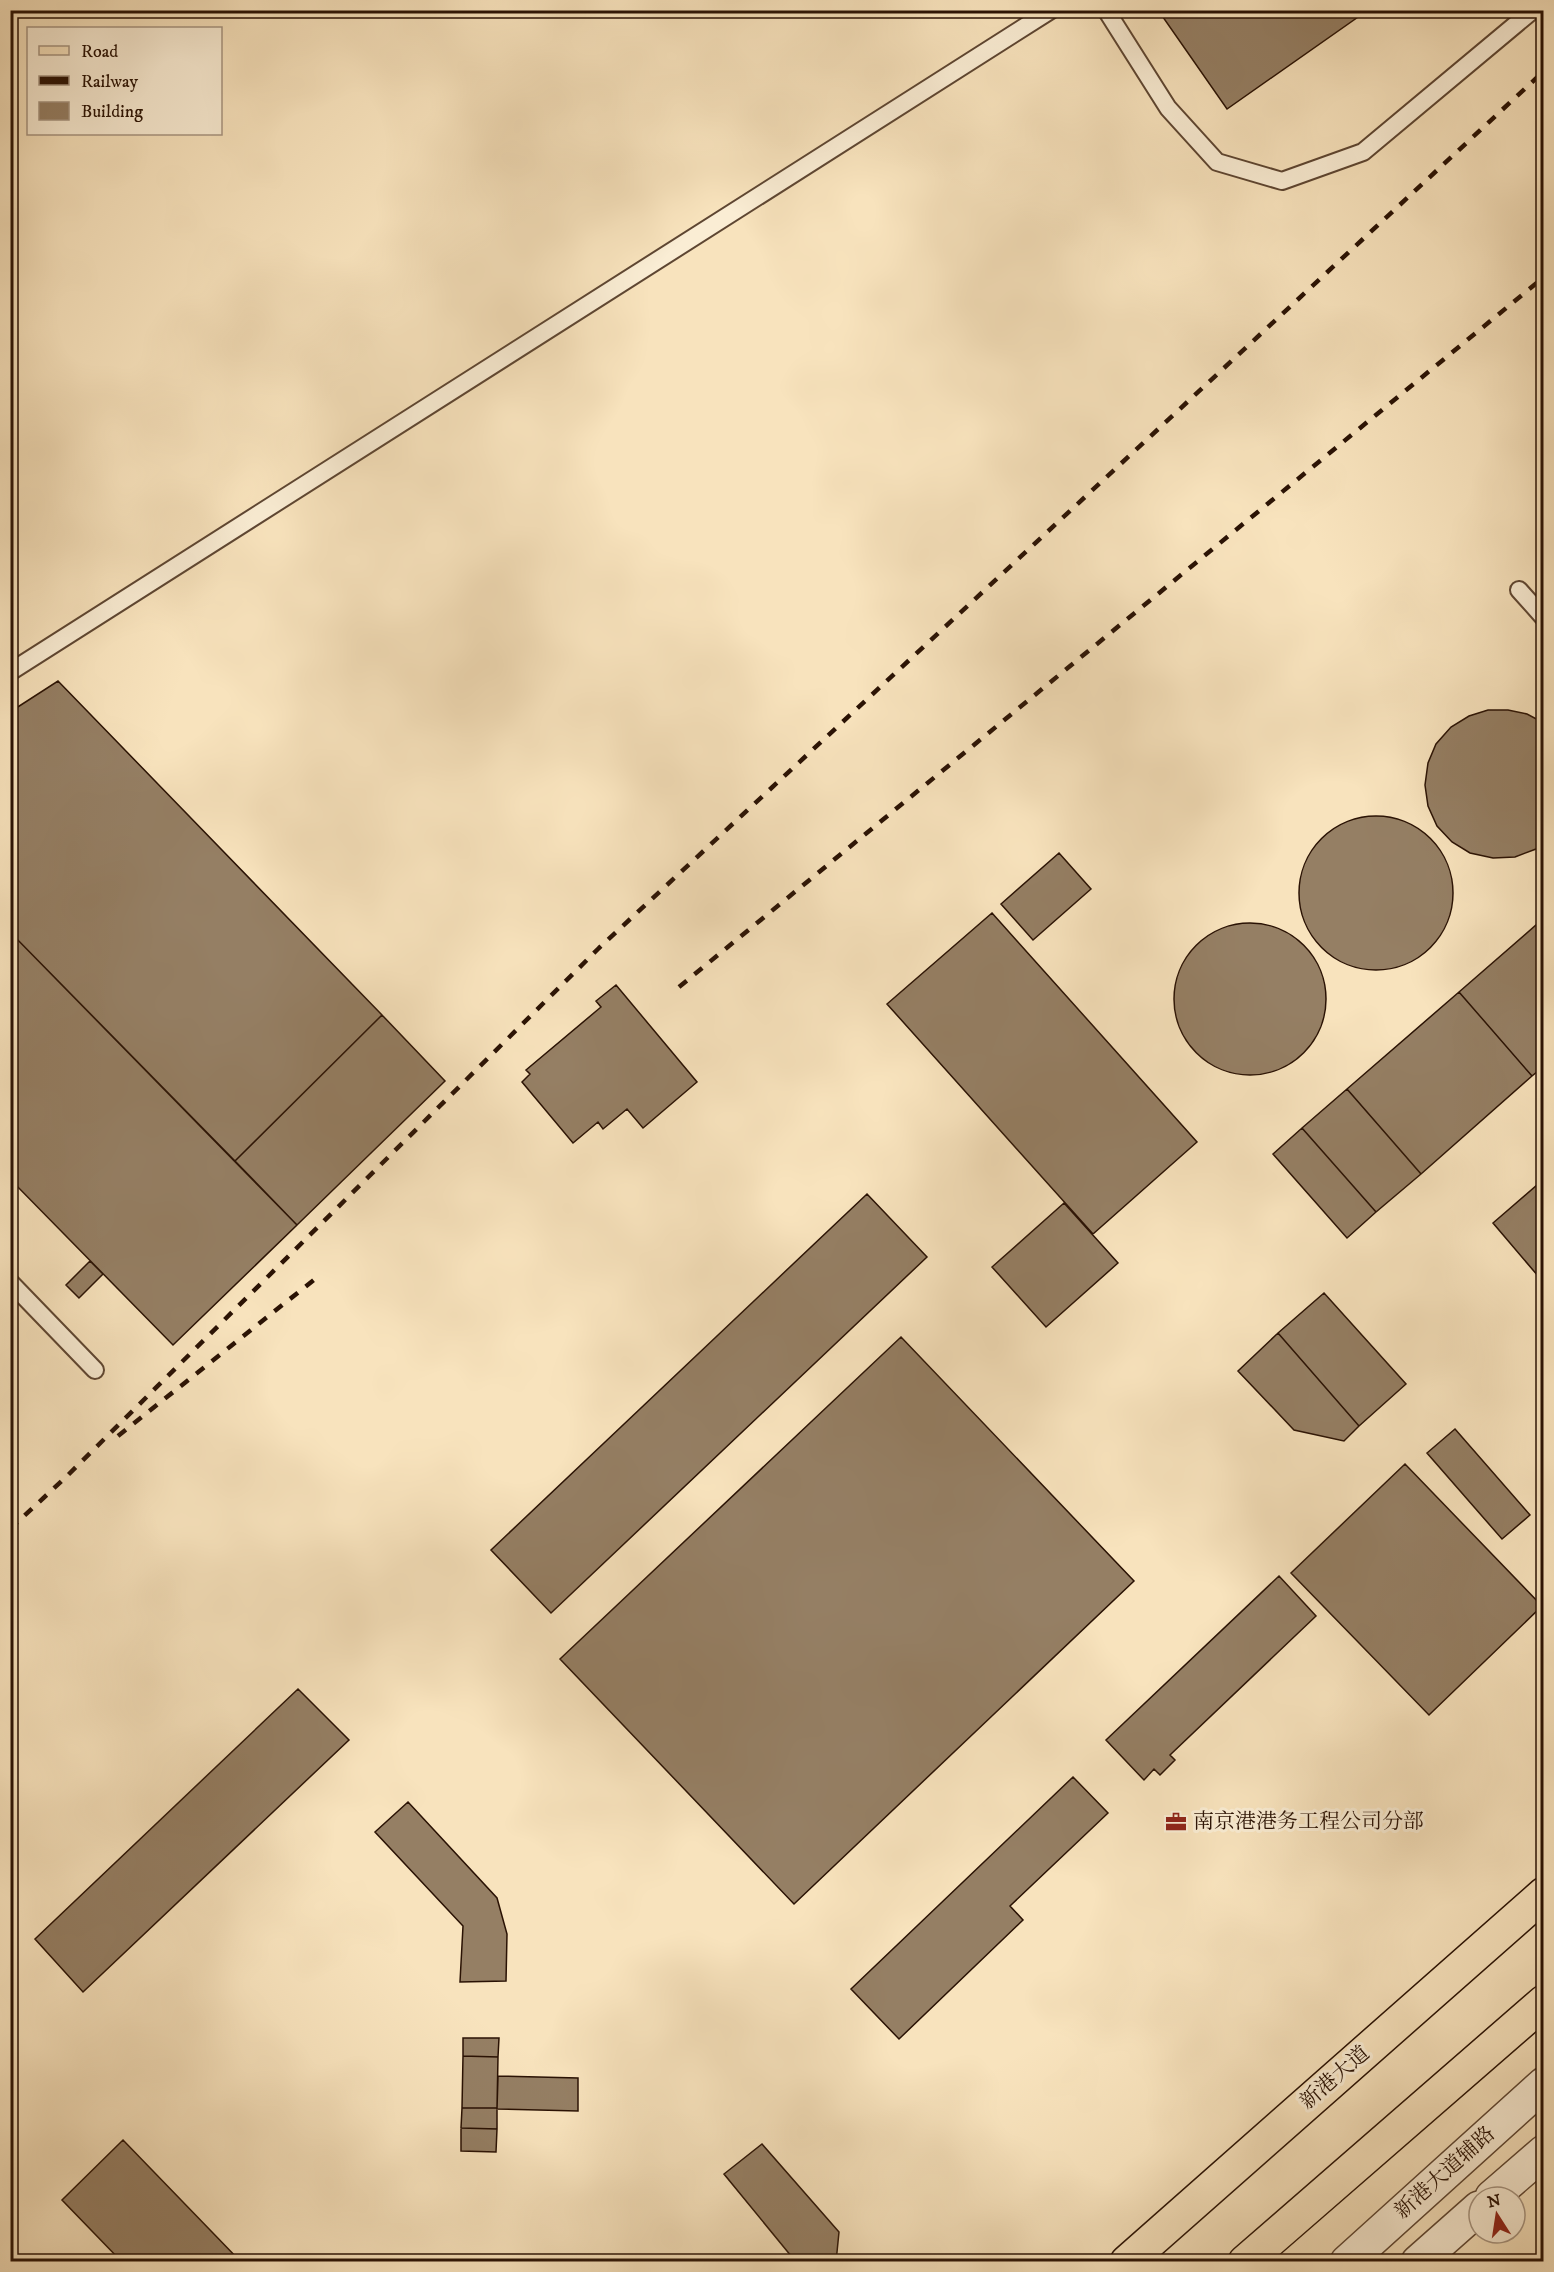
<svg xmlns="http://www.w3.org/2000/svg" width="1554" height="2272" font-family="'IM FELL DW Pica','Noto Serif SC',serif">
	<rect width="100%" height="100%" fill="#f8e3bd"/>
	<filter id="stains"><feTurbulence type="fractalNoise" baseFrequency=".00333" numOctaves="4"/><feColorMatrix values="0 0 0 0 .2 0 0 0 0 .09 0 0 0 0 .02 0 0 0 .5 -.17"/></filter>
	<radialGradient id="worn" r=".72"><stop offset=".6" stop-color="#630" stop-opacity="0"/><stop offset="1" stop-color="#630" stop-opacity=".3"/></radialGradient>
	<!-- building -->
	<path fill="#957f64" stroke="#2a1204" stroke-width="1.5" d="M1158 10H1368L1227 109Z
		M58 681 382 1015 235 1161 10 932V712Z
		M1488 710H1508L1527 714 1544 723V843L1536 849 1515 857 1493 858 1470 853 1452 842 1437 826 1428 806 1425 785 1428 763 1436 744 1451 727 1469 716Z
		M1299 893a77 77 0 1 1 154 0a77 77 0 1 1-154 0Z
		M1059 853 1091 889 1033 940 1001 904Z
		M992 913 1197 1142 1093 1234 887 1004Z
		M1544 918V1066L1532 1076 1459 992Z
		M1174 999a76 76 0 1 1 152 0a76 76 0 1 1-152 0Z
		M10 932 297 1225 173 1345 10 1179Z
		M616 985 697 1082 643 1128 627 1109 603 1129 598 1122 573 1143 522 1082 530 1074 526 1070 601 1007 596 1001Z
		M1459 992 1532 1076 1421 1174 1347 1089Z
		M382 1015 445 1081 297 1225 235 1161Z
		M1347 1089 1421 1174 1376 1212 1302 1128Z
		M1302 1128 1376 1212 1347 1238 1273 1154Z
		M1544 1179V1283L1493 1223Z
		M867 1194 927 1257 551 1613 491 1550Z
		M1064 1203 1118 1263 1046 1327 992 1267Z
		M90 1261 103 1274 79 1298 66 1285Z
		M1324 1293 1406 1384 1359 1426 1278 1333Z
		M1278 1333 1359 1426 1344 1441 1294 1430 1238 1371Z
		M901 1337 1134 1581 794 1904 560 1659Z
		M1455 1429 1530 1515 1502 1539 1427 1453Z
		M1405 1464 1542 1606 1429 1715 1291 1573Z
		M1279 1576 1316 1616 1170 1755 1175 1760 1160 1775 1154 1769 1144 1780 1106 1740Z
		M298 1689 349 1740 83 1992 35 1939Z
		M1073 1777 1108 1813 1010 1906 1023 1920 899 2039 851 1989Z
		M408 1802 497 1898 507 1934 506 1981 460 1982 463 1926 375 1832Z
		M463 2038H499L498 2057 463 2056Z
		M463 2056 498 2057 497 2108H462Z
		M498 2076 578 2078V2111L497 2109Z
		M462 2108H497V2129L461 2128Z
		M461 2128 497 2129 496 2152 461 2151Z
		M123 2140 241 2262H122L62 2200Z
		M762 2144 839 2232 836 2262H796L724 2174Z"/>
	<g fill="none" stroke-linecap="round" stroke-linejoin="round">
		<defs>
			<path id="service" d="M1106 10 1168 108 1217 162 1282 181 1363 152 1533 10
				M1519 590 1544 618
				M10 672 1051 10
				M10 1282 95 1370"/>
			<path id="minor" d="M1492 2197 1544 2152
				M1347 2262 1544 2084
				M1418 2262 1479 2208"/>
			<path id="primary" d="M1127 2262 1544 1894
				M1245 2262 1544 2002"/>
		</defs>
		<!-- service casing -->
		<use href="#service" stroke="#5e4632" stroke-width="20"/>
		<!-- minor casing -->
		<use href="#minor" stroke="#5e4632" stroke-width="36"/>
		<!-- primary casing -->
		<use href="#primary" stroke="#2a1204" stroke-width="36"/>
		<!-- service -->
		<use href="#service" stroke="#faedd4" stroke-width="16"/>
		<!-- minor -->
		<use href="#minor" stroke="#faedd4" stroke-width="33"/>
		<!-- primary -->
		<use href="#primary" stroke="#f8e3bd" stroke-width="33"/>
		<!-- rail -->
		<path stroke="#2a1204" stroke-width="4.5" stroke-dasharray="10 10" stroke-linecap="butt" d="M679 987 1544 277
			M118 1436 320 1275
			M10 1529 66 1477 599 948 1544 71"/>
	</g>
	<!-- icons -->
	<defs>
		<symbol id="office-bare" viewBox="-9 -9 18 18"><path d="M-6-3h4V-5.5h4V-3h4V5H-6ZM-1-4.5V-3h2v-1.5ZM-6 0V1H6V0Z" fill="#8f2418" stroke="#faedd4" stroke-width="2.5" paint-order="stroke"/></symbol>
	</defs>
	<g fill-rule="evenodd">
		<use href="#office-bare" x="1161" y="1807" width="30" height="30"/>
	</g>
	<g text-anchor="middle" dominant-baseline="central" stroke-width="6" stroke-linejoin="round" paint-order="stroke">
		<!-- poi labels -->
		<g font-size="21" fill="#2a1204" stroke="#faedd4" text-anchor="start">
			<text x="1193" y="1822">南京港港务工程公司分部</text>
		</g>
		<!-- street labels -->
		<g font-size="21" fill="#2a1204" stroke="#faedd4">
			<text transform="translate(1335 2078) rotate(-41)">新港大道</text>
			<text transform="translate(1445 2173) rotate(-42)">新港大道辅路</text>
		</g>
	</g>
	<!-- margin -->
	<rect width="1554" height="2272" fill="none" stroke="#f8e3bd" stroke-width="36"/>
	<rect x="12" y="12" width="1530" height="2248" fill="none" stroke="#2a1204" stroke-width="3"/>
	<rect x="18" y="18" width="1518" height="2236" fill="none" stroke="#2a1204" stroke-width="1.5"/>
	<!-- legend -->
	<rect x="27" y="27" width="195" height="108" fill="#faedd4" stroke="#a79581" stroke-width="1.5"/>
	<rect x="39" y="46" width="30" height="9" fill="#f8e3bd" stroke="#a79581" stroke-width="1.5"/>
	<text x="81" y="57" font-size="18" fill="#2a1204">Road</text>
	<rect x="39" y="76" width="30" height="9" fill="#2a1204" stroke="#a79581" stroke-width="1.5"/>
	<text x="81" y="87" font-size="18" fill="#2a1204">Railway</text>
	<rect x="39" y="102" width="30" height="18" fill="#957f64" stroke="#a79581" stroke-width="1.5"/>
	<text x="81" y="117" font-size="18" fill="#2a1204">Building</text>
	<!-- north arrow -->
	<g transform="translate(1497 2215) rotate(348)"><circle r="28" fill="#faedd4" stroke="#a79581" stroke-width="1.5"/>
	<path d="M0-4.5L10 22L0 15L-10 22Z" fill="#8f2418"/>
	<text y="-9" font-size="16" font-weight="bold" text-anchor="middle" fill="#2a1204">N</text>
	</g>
	<rect width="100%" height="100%" filter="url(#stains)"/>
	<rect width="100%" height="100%" fill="url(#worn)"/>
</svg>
